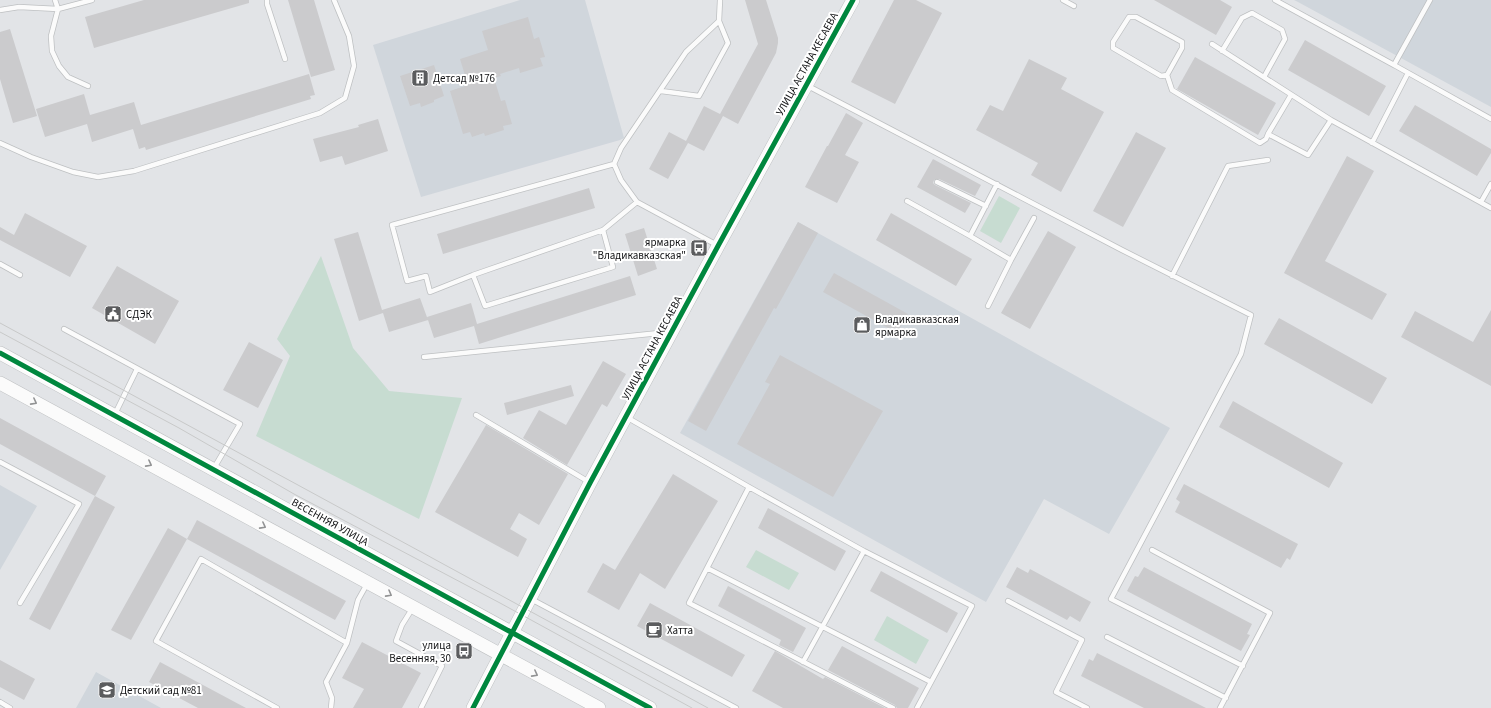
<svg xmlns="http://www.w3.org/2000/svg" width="1491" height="708" font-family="'Source Sans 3',sans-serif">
	<rect width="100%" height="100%" fill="#e2e4e7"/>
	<!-- built -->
	<path fill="#d0d6dc" d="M520 0H585L624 138 620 140 421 197 373 45Z
		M1294 0H1491V107L1298 2Z
		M798 222 1170 428 1109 534 1044 499 986 602 680 433Z
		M0 485 37 506 0 570Z
		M96 672 161 708H76Z"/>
	<!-- green -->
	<path fill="#c7dcd1" d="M999 196 1020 208 1001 243 980 231Z
		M321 256 353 348 389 391 462 398 419 519 256 436 290 356 277 339Z
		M756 550 799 573 789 590 746 567Z
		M887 616 929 640 916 664 874 640Z"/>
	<!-- building -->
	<path fill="#cbcbcd" d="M144 0H249V3L94 48 85 17Z
		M288 0H314L335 70 311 77Z
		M745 0H766L778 38V43L776 53 738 124 723 116 704 151 688 143 668 179 649 169 669 132 686 141 704 106 720 114 758 44Z
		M894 0H916L942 13 895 104 851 82Z
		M1154 0H1220L1232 7 1216 35Z
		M528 17 534 39 539 37 545 57 540 58 543 66 520 73 519 68 500 74 501 76 494 78 501 101 505 100 512 124 503 126 504 130 485 136 484 133 472 137 470 132 463 134 450 91 468 85 460 59 488 50 482 31Z
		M10 29 37 116 13 123 0 79V32Z
		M1305 40 1386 86 1369 116 1288 70Z
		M1195 57 1276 103 1258 135 1177 89Z
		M1029 59 1067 78 1061 89 1104 112 1061 192 1031 175 1038 163 976 130 990 105 1003 111Z
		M434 65 444 96 434 100V102L421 107 420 103 410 106 400 76Z
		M309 74 315 95 310 96 311 99 146 150 145 147 139 149 133 129 92 142 87 124 45 137 36 109 84 94 90 115 134 102 141 125Z
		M1415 105 1491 149V153L1477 176 1399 131Z
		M846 113 863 123 845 155 859 162 837 203 805 187 827 146H828Z
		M378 119 388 151 345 165 342 156 320 162 313 139 359 127 358 125Z
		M1136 132 1166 148 1123 227 1093 211Z
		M1347 156 1374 171 1325 261 1387 294 1372 320 1284 273Z
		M933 159 981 185 975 196 939 179 934 180 933 183 935 185 971 203 965 213 917 187Z
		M589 188 595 208 443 254 437 234Z
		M25 213 87 246 70 277 0 240V227L14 235Z
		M891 213 972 259 956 286 876 240Z
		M798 222 818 233 776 309 774 308 706 431 688 421Z
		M644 228 657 269 638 276 625 234Z
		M1048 231 1076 247 1030 329 1001 313Z
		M358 232 382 310 420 298 428 320 389 332 383 313 359 321 334 239Z
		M117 266 179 301 155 344 92 308Z
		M834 273 908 314 897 333 823 292Z
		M630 276 636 295 479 344 474 326 434 338 427 317 471 303 477 324Z
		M1491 310V386L1401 337 1415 311 1473 342Z
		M1279 318 1387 378 1372 404 1264 344Z
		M249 342 283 360 258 408 223 390Z
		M780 355 883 411 833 497 737 444 770 384 765 382Z
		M603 361 626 374 607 407 602 404 567 465 523 438 539 410 566 425Z
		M571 385 574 396 507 415 504 403Z
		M1233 401 1343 463 1329 488 1219 427Z
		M0 418 106 476 95 496 0 444Z
		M486 425 568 474 539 525 519 513 510 529 527 539 518 557 435 512Z
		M673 474 718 501 665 589 640 573 619 610 587 592 603 563 615 570Z
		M1184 484 1298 544 1290 560 1287 558 1281 568 1175 512 1180 502 1176 499Z
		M95 496 115 507 50 630 29 619Z
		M768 508 846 551 835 571 758 528Z
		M197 520 346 601 335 620 187 539Z
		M168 528 187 539 131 640 111 630Z
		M1017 567 1028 573 1030 569 1091 602 1080 622 1070 616 1067 620 1006 587Z
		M1144 567 1252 624 1247 634 1250 635 1241 651 1127 591 1135 576 1138 577Z
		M881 571 958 613 947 633 870 591Z
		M728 586 806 628 793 652 779 645 781 640 718 606Z
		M650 603 745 655 732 677 637 626Z
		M362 642 421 673 402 708H353L364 689 342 678Z
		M842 646 919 688 908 708H897L895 705 828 670Z
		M775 651 823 679 825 677 885 708H783L752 691Z
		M1097 653 1206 708H1144L1081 676 1089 659 1093 661Z
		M0 660 35 679 24 700 0 687Z
		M160 662 246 708H198L149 682Z"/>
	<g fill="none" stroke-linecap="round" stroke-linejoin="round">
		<defs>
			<path id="lane" d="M267 0V4L285 59
				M1063 0 1074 6
				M1275 0 1394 65 1430 0
				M0 10 19 7 58 9 55 0
				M1212 44 1331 120
				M1222 51 1242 18 1252 13 1282 30 1285 39 1264 77
				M1394 65 1491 119
				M1167 75 1161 76 1113 48V42L1129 17H1136L1182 42V48L1167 75 1172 90 1260 143 1266 139 1268 134
				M88 86 68 77 59 66 52 51 51 36 58 9 92 0
				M808 86 1122 250 1251 315 1241 354 1111 599 1243 666
				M661 91 699 96 728 43 719 21
				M1291 95 1268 134 1308 155 1331 120 1491 208
				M0 143 31 157 73 172 98 177 134 171 320 113 345 98 354 66 349 36 334 0
				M1372 143 1408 73
				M614 164 392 225 407 281 426 276 430 292 473 275 485 306 613 267 603 230 637 202
				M937 182 986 206
				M997 184 970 236 1011 260 1034 218
				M907 201 970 236
				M1481 202 1491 184
				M717 245 637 202 621 180 614 164 621 148 686 52 719 21 720 0
				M0 264 20 275
				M473 275 603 230
				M1172 276 1228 166 1268 160
				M988 306 1011 260
				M64 329 240 424 214 468
				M424 357 669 332
				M115 414 137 369
				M476 415 589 482
				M628 418 749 487 864 551 972 606 917 708
				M0 462 79 504 20 603
				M749 487 689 603 893 708
				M1152 550 1270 613 1220 708
				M707 568 931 682
				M531 599 736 708
				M1008 601 1082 640 1056 692 1087 708
				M412 609 402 625 396 641 442 666 421 708
				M1107 637 1226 698
				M803 662 864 551
				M0 702 10 708
				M277 708 156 641 201 559 347 643
				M331 708 332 698 326 682 347 643 358 600 367 584"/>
			<path id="secondary" d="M0 353 650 708
				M0 383 599 708
				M473 708 590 483 718 246 853 0"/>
		</defs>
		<!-- lane casing -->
		<use href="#lane" stroke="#bec0c2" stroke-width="6"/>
		<!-- secondary casing -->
		<use href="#secondary" stroke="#bec0c2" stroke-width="14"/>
		<!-- lane -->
		<use href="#lane" stroke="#fbfbfb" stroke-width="4.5"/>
		<!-- secondary -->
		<use href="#secondary" stroke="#fbfbfb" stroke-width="13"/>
		<!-- tram -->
		<path stroke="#c8c9c9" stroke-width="1" d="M0 323 708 708
			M0 332 179 428 294 494 500 603 692 708"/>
		<defs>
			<path id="cycleway" d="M0 353 650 708
				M473 708 590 483 718 246 853 0"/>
		</defs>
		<!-- cycleway casing -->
		<use href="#cycleway" stroke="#fff" stroke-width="8"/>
		<!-- cycleway -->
		<use href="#cycleway" stroke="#00873e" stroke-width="5"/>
	</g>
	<!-- one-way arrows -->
	<defs><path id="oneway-chevron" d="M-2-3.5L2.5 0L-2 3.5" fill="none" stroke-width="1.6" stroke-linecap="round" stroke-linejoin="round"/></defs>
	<g stroke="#929394">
		<use href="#oneway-chevron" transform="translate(34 402) rotate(28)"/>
		<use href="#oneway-chevron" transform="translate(149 464) rotate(28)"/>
		<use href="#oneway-chevron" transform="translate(263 526) rotate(28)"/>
		<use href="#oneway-chevron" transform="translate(389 594) rotate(29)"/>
		<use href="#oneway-chevron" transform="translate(535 674) rotate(28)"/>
	</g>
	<!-- icons -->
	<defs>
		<symbol id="building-square" viewBox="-11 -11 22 22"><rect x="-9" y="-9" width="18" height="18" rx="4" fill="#5b5c5e" stroke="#fff"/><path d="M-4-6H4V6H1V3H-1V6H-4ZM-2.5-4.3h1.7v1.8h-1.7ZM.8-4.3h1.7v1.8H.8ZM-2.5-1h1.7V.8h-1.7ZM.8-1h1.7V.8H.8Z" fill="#fff"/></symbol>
		<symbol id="bus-square" viewBox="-11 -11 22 22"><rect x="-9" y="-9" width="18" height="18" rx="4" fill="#5b5c5e" stroke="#fff"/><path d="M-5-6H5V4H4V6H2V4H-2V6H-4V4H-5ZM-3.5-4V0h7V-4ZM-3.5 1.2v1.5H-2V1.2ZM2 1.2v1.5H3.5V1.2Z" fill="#fff"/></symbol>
		<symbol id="civic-square" viewBox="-11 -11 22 22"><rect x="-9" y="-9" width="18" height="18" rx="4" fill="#5b5c5e" stroke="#fff"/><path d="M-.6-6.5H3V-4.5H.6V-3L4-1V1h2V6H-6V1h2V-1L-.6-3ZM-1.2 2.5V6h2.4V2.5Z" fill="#fff"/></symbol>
		<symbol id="shop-square" viewBox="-11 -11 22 22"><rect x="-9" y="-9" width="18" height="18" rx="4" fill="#5b5c5e" stroke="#fff"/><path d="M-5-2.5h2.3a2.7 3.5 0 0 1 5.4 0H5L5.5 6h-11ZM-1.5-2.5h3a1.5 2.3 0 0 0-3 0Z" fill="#fff"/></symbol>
		<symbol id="cafe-square" viewBox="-11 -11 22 22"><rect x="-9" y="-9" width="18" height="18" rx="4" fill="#5b5c5e" stroke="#fff"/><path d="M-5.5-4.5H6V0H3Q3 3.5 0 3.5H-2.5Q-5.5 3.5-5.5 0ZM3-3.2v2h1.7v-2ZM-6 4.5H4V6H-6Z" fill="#fff"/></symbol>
		<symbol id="school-square" viewBox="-11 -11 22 22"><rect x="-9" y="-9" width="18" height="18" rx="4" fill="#5b5c5e" stroke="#fff"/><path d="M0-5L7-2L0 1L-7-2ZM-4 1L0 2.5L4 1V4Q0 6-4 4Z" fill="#fff"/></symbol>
	</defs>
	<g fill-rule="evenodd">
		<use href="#building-square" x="410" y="68" width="20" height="20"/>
		<use href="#bus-square" x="689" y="238" width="20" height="20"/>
		<use href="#civic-square" x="103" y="304" width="20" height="20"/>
		<use href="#shop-square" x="852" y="315" width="20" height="20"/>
		<use href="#cafe-square" x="644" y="620" width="20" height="20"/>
		<use href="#bus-square" x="454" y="641" width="20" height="20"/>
		<use href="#school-square" x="97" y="680" width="20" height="20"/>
	</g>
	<g text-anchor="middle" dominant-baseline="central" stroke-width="4" stroke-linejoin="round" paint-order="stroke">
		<!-- street labels -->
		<g font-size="11" fill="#121315" stroke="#fff">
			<text transform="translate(807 64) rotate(-61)">УЛИЦА АСТАНА КЕСАЕВА</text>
			<text transform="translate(652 348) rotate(-62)">УЛИЦА АСТАНА КЕСАЕВА</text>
			<text transform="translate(330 522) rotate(29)">ВЕСЕННЯЯ УЛИЦА</text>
		</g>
		<!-- poi labels -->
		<g font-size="11" fill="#121315" stroke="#fff" text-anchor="start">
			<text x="433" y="78">Детсад №176</text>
			<text x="686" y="242" text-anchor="end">ярмарка<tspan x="686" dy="13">"Владикавказская"</tspan></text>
			<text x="126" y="314">СДЭК</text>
			<text x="875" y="319">Владикавказская<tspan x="875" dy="13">ярмарка</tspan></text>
			<text x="667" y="630">Хатта</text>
			<text x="451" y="645" text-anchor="end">улица<tspan x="451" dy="13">Весенняя, 30</tspan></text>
			<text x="120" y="690">Детский сад №81</text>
		</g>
	</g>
</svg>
